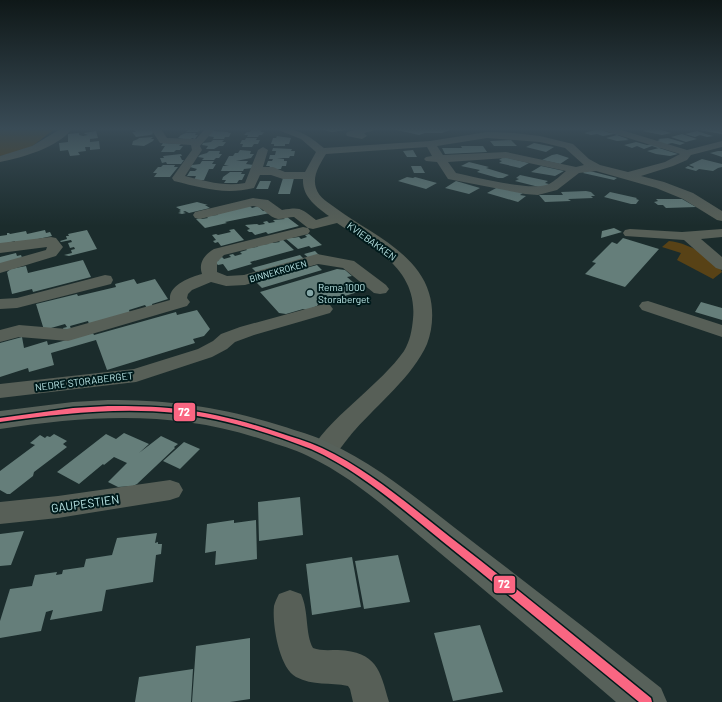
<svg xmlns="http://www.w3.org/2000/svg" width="722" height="702" font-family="Barlow,sans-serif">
	<rect width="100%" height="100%" fill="#1b2c2c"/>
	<!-- green -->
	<path fill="#584216" d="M0 128H56L26 151 0 156Z
		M669 241C685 242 715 257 722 272L713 279 677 260 681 253 662 247Z"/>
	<!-- building -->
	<path fill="#657e7a" d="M187 128H204L197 132H186L188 130H185Z
		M315 128H359L332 132Z
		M388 128H455L442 133H425L419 135Z
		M655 128 671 133 662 135 642 131Z
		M710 128 722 131V134L699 130Z
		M145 129 146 130H154L156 132 152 133 153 134 150 135 136 137 132 132H136L134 130Z
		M252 129H260L261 132H264L262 135H259L258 137H247L248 135H244L247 132H250Z
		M599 129 610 133 614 132 623 134 618 135 614 134 603 136 597 134 591 135 584 133Z
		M96 131 98 138 90 139V142L99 141 100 149 90 150V147H85L86 151 78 152 80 155 70 156 68 150 60 151 59 143 68 142V134L79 133V135L83 136 88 135 85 134 84 133Z
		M211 131 229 132 228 133H231L229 137H225L224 139H213L214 137 208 136Z
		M697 131 706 134 713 136 707 137 700 135 695 137 685 134Z
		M186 133H196L195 135H198L195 139 192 138 190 140 178 138 181 135Z
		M682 134 697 139 686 142 671 137Z
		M617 135 628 139H626L629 140 617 141 606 138Z
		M277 136 291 138 289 144H285V146H274V144H271L273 138H276Z
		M153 137 151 139H154L153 141 144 146 132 145 133 141 138 139 139 138Z
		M246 138H257L256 140H260L258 144H254L252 147H242L243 144H240L242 140H245Z
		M668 138 685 143 680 145 672 143 663 145 654 142 660 140 658 139Z
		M213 140H224L222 142H226L223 146H219L214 149H206L208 146 202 145 203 143 211 142Z
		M511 140 517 146H494L490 141Z
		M636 142 647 145 652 144 662 147 658 148 652 146 644 149 637 146 632 148 624 145Z
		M163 143 181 144 179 146H183L180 150H176L174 152H161L165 146H161Z
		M534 143 554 147 546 152 526 147Z
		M461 146H483L487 152 445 154 442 148H462Z
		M273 148 292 149 291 151H295L294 156H290L289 158H277L284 159V161H287L286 166H282L281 169H268L270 166H266L268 161H272L273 159H269L270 155H275L276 151H272Z
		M659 148 678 154 670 156 656 154 647 151Z
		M240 150 251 151 250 154H254L251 158 236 161H248L246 164 254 165 253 168 244 169 243 171H221L223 166H229L224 165 229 156H233L235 153H238Z
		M413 150 417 157H407L403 151Z
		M209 151H220L219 154H222L219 158H216L214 160H202L204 158 198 157 200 155 207 153Z
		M718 151H722V157L710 153Z
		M181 154 182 156H180L182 160H184L181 164H167L166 162 162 163 160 158H164L163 156Z
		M557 154 569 158 560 164 542 160 552 155Z
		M502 158H508L529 163 520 168 499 163 502 161 499 160Z
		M702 159 722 164V167L718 168 713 171 699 169 696 171 685 168 688 166 693 168 694 167 689 165Z
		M202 161H214L212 164H216L213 169H209L204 180H194L196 176H187L190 171H195L197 169 190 167 192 165 200 164Z
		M469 162 489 167 486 168 509 175 503 178H498L477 172 480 170 461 166Z
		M163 165H175L174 167H178L170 177H154L157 173H153L158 167H161Z
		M411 166H421L425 173H414Z
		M541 166 564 171 555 176 531 172Z
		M586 170 617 178 614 180 583 173Z
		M230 172H242L241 174H245L242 180H239L237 183H224L226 180H222L223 177Z
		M520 175 548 181 545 183 549 184 545 187 541 186 539 187 515 181 519 179 516 178Z
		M407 177 413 178 415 177 437 183 426 189 398 181Z
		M283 178H294L290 194H278Z
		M260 181H271L268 189H256Z
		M456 181 480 188 469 194 445 188Z
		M498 187 523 193 520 195 526 196 518 202 487 193Z
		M586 191 591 192 595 196H591L593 198 568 199 571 201 545 202 539 195H563L561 192Z
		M610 192 637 198 636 199 639 200 636 204H631L604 197Z
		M656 199H682L696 207 666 208 663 205H658L654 202 658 201Z
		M197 202 208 205H205L210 208 189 213 185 211 183 212 186 213 182 214 178 213 181 212 179 211 181 210 176 207Z
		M250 206 252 208 258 206 263 211 267 210 270 213 225 222 227 223 205 228 196 219 200 218 202 219 208 218 206 216 218 215 215 212Z
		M287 217 299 226 268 234 266 232 255 235 252 232H249L247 230 250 229 245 225 257 224 259 225 265 224 263 222 267 221 269 223 275 222 273 220 285 219 283 218Z
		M614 228 622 232 601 238 602 231Z
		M234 229 244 240 221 246 218 242 215 243 213 241 216 240 212 235 216 234 218 235 231 232 229 230Z
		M45 230 46 233 50 232 52 236 24 242H15V241L0 245V236L7 235V233H9L10 234 26 231 27 234Z
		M87 230 97 249 69 256 64 255 72 253 71 250 75 249 74 247 70 248 68 243 72 242 71 240 61 242 60 241 67 239 66 236H69L68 234Z
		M309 234 322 245 311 248 309 246 298 249 285 238 290 237 292 238 299 237 301 239 307 237 305 235Z
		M623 238 659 249 625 287 585 274 596 263 592 262 612 242 617 244Z
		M282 239 294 250 250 262 252 264 228 271 223 264 218 265 215 262 219 260 217 258 222 257 224 259 231 257 229 255 233 254 235 256 242 254 240 252 247 250 245 248 258 247 256 245 269 244 267 243 271 241 273 243 280 242 278 240Z
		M315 251 320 256 310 259 304 254Z
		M16 253 17 256 21 255 23 260 0 265V257Z
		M300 255 305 260 257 273 252 268Z
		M83 260 91 277 33 292 32 289 12 294 7 272 11 269 26 266 28 273Z
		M317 265 322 270 262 288 256 282Z
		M337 269 345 270 352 276 347 277 360 288 358 292 318 304 317 306 307 310 303 309 286 314 279 313 260 292Z
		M134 279 137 284 155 279 168 299 152 304 153 307 147 308 145 305 129 310 130 313 89 324 88 321 70 326 71 329 64 331 63 328 67 327 65 324 44 330 36 304 77 294 78 296 116 287 115 284Z
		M701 302 722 308V320L695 312Z
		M197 310 210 329 204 336 193 339 195 343 107 370 96 340 51 353 54 365 29 372 28 368 0 377V343L22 337 24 348 47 341 48 345 93 333 94 335 176 312 177 315Z
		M124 433 149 444 139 453 161 436 178 444 174 447 175 448 137 484 133 486 118 487 108 482 127 463 114 457 104 465 103 464 79 484 57 472 106 434 116 439Z
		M54 434 67 441 63 444 67 447 34 472 33 476 10 494H7L0 490V471L35 445 30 443 40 435 45 438 47 436 50 437Z
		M184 442 200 449 180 469 163 461Z
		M300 497 303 535 259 541 258 502Z
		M234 520V523L256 520 257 559 215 565 216 551 205 553 207 524Z
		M24 531 11 565 0 566V534Z
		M157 533 155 543 158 542V544H162L161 554 156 555 153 582 106 590 102 611 50 620 53 610 46 612 41 631 0 638V621L10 589 32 586 35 575 57 572 56 575 62 574 63 570 84 567 86 559 112 555 117 538Z
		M398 555 410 602 364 609 355 561Z
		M352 557 361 607 312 615 306 564Z
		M480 625 503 692 453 701 434 633Z
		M250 638V699L230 702H192L196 646Z
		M193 669 191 702H135L139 677Z"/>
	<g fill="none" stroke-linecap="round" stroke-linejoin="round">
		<!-- street -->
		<path fill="#575f57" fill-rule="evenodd" d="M62 128H73C57 148 24 157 0 162V156L32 146Z
			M150 128H160L167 138 196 139 206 128H216L200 146 202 150 185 176C205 181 225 187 245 183L258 150 263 147 268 150 263 167H273L285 172H305L316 152 301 139 278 130 276 128C298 128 308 135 324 148L430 141 487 132 514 133 540 136 573 144 589 159 600 165 628 172 665 162 680 154 602 130 600 128H615L687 150 722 141V147L691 155 687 160 673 166 641 176 664 182 693 193 722 211V221L717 220 683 199 656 188 596 171 579 173 557 190 538 195 525 194 448 179 437 162 426 161 424 159 426 157 432 156 427 147 326 154C320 164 312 176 316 188 319 198 329 203 337 209 368 232 417 252 429 293 434 309 433 329 427 344 413 376 378 404 355 430 350 435 337 454 332 457 326 461 320 459 314 457L311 451C322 430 343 413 360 397 375 383 392 368 404 351 410 341 412 330 413 319 418 269 373 247 337 223L313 229 308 228 310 231 308 234 224 255 217 262V272L227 276 244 275 317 254 354 261 386 285 389 289 386 293 380 294 374 293 343 268 318 264 245 285 226 286 211 282 192 290 188 294 187 298 190 302 187 306 68 341 19 337 0 342V330L19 325 67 329 170 300C168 285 191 277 202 274 198 263 205 254 214 249L303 227 308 228 294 217C289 217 283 219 278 219 269 218 264 207 253 206L200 219 195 218 193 215 195 212 253 198 268 200 282 210C301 207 300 208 316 220L329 216C317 207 302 197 303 179H283L271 175H260L254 188C224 195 203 188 174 181L172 178 192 150 191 145 160 143ZM487 138 540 142 565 148 584 165 576 167 506 152 443 155 437 146ZM506 158 566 171C561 175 555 181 549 184 532 192 476 177 456 173L448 162Z
			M362 128H377L375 130 364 133 367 136 362 139 347 136 346 134 347 132Z
			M710 128H722V133L712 130Z
			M630 229 682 232 722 229V237L701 239 722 257V270L716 268 684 240 625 236 623 233 625 230Z
			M51 237 56 238 63 247 56 256 0 273V263L46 250 47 247 0 253V243Z
			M105 275 111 276 113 280 111 284 17 308 0 309V299L17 298Z
			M648 301 722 325V337L642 310 639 306 642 302Z
			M324 304 330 305 333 309 330 313 254 335 235 342 227 349 212 357 136 382 0 398V384L134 369 198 349 213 341 221 334 240 327Z
			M170 480 179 483 183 490 179 497 170 500 58 518 0 524V502L58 496Z
			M290 590 301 594C309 611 305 634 313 648 320 651 330 650 338 650 377 652 380 670 389 702H353L350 689 348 686C330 682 313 686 296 677 279 668 272 624 274 606 275 602 277 598 279 594Z"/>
		<!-- secondary -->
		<path fill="#57615a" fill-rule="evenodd" d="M108 400C171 400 221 407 282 426 297 431 313 435 327 442 374 463 415 497 455 528 524 581 593 634 661 688L667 702H616C556 650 495 599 434 548 394 515 355 478 308 456 294 449 279 445 264 440 175 410 91 415 0 429V411L73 402Z"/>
		<defs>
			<path id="bus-1" d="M108 406C131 406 154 406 178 409 212 413 244 421 277 432 292 437 307 441 322 448 369 470 409 505 450 537 518 589 584 644 651 698L652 702H639C573 648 508 594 442 541 401 508 360 471 311 449 268 432 222 418 176 413 117 407 58 414 0 422V418L73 408Z"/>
		</defs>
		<!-- bus-1 casing -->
		<use href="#bus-1" stroke="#001a1b" stroke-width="3"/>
		<!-- bus-1 -->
		<use href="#bus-1" fill="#fa6682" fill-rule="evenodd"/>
	</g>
	<!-- sky -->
	<linearGradient id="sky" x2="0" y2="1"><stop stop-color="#0f1818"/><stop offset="0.57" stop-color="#394b56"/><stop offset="1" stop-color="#394b56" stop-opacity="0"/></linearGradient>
	<rect width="722" height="226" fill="url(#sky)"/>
	<!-- markers -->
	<circle fill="#84a6a6" stroke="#001a1b" stroke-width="1.5" cx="310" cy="293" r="4"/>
	<g text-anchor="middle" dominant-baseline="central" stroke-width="4" stroke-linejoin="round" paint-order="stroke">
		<!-- far-street labels -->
		<g font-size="9" fill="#bce8e8" stroke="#001a1b">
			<text transform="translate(278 271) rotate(-16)">BINNEKROKEN</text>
		</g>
		<!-- street labels -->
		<g font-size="10" fill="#bce8e8" stroke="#001a1b">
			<text transform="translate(372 241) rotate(36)">KVIEBAKKEN</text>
			<text transform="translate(84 381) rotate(-7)">NEDRE STORABERGET</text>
		</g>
		<!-- poi labels -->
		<g font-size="10" fill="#bce8e8" stroke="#001a1b" text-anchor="start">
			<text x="318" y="287">Rema 1000<tspan x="318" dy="12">Storaberget</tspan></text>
		</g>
		<!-- near-street labels -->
		<g font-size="12" fill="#bce8e8" stroke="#001a1b">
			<text transform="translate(85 503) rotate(-8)">GAUPESTIEN</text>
		</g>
	</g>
	<g stroke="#001a1b" stroke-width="1.5">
		<rect x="173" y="402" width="23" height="20" rx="4" fill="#fa6682"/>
		<rect x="493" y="575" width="23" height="19" rx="4" fill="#fa6682"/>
	</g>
	<g font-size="11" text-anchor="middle" font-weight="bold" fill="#fff">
		<text x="184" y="416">72</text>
		<text x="504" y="588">72</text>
	</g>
</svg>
